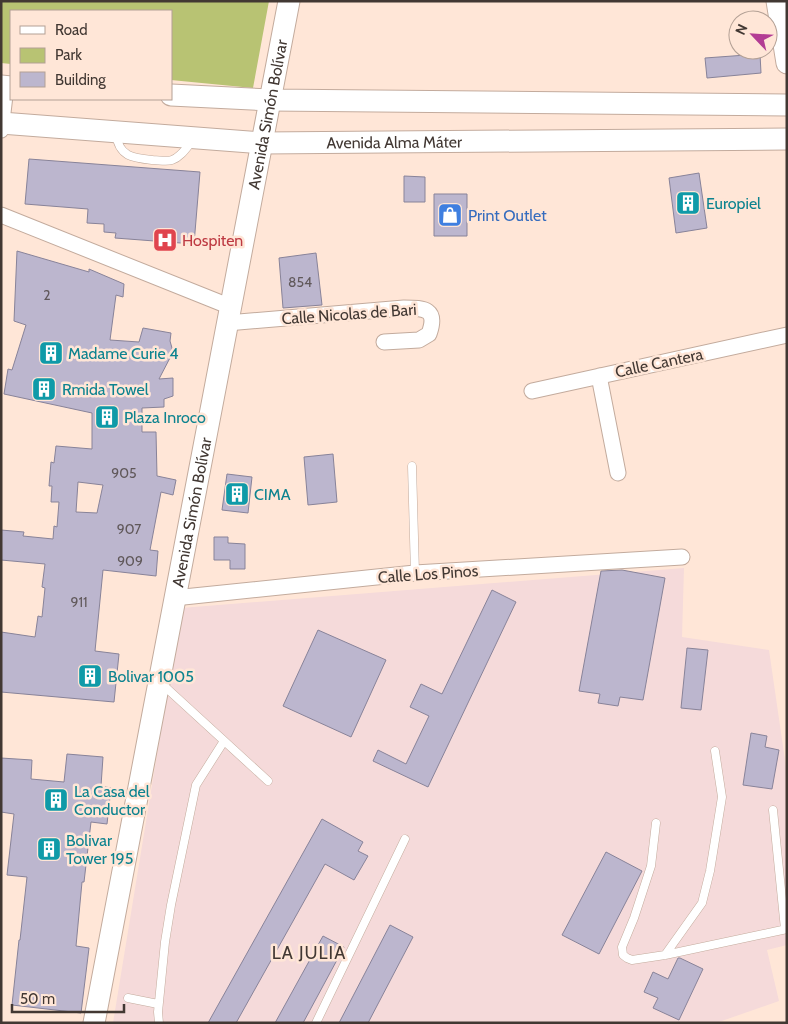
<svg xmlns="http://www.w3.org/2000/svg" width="788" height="1024" font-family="Cabin,sans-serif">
	<rect width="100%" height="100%" fill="#ffe6d7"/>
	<!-- education -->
	<path fill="#f5dada" d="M684 568 682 637 769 650 787 774V945L767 950 779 1001 716 1023H113L181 608Z"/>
	<!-- green -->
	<path fill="#b8c373" d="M1 1H269L253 88 171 80V11H11V64L1 63Z"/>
	<!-- building -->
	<path fill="#bcb6ce" stroke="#888399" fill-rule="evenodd" d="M760 54 761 73 707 78 705 58Z
		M29 159 200 172 194 244 115 238 116 233 104 232V224L87 223 88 209 25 204Z
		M699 173 707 228 676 233 669 178Z
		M404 176 425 177V202H404Z
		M434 194H467V236H434Z
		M17 251 89 272V269L124 284 123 297 116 295 110 340 139 342 143 328 171 333 170 341 172 348V354L159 379 173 378V396L164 399V407L142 408V432H156L157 476 176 480 173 495 161 492 150 550 158 551 156 576 103 570 95 651 119 654 114 702 1 692V632L35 637 38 616 42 617 45 588 42 587 45 564 1 560V530L24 532 23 536 53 539 54 526 57 527 59 502H51L52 486H49L51 462 54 463 56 446 92 449V413L4 394 8 369 12 370 26 325 14 321ZM78 482 103 485 97 513 76 512Z
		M316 253 322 305 283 308 279 258Z
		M333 454 337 502 308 505 304 457Z
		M227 474 252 477 248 513 222 510Z
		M214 537H228V543L245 544V569H230V560H214Z
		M622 570 665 578 643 700 620 697 618 706 598 703 600 694 579 691 601 571Z
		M492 590 516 602 428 787 373 761 378 750 406 764 429 716 410 707 421 684 442 694Z
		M318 630 386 660 351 737 283 706Z
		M687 648 708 650 701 710 681 708Z
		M751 733 767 736 765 747 779 750 772 789 743 785Z
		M67 754 103 757 101 786 111 788 107 824 91 822 84 882H82L76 946 89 948 81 1013 12 1005 19 940H20L27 877 7 875 14 814 1 812V758L32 760 31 779 64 782Z
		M322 819 363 842 358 851 368 856 354 880 325 864 236 1023H208Z
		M606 852 642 871 599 954 562 935Z
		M390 925 413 937 368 1023H339Z
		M323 936 344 947 303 1023H275Z
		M678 958H680L703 969 679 1020 653 1008 658 998 644 992 653 972 668 979Z"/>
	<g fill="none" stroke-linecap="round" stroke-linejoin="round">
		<defs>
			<path id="lane" d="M116 134C119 157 133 158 153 160 159 160 166 162 172 160 181 157 187 147 192 141
				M412 466 415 573
				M162 684 268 781
				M773 810 785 929
				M656 823 651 866 634 918 622 947 623 955 627 958 632 960 665 955 787 929
				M665 955 702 903 710 871 722 797 715 751
				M128 998 158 1004
				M159 1023 158 1012 165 942 171 905 196 785 224 741
				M316 1023 405 839"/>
			<path id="street" d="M1 130 6 87
				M1 215 231 307
				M227 323 404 308C425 308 438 309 429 334L419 340 384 342
				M599 376 618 473
				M532 391 787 335
				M174 598 415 573 682 557"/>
			<g id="secondary">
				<path d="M777 1 787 63"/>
				<path d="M1 86 11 87"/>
				<path d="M171 95 270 100 787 105"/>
				<path id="s1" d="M1 123 262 143 787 139"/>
				<path id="s2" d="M94 1023 289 1"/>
			</g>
		</defs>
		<!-- lane casing -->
		<use href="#lane" stroke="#c3ab9d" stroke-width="9"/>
		<!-- street casing -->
		<use href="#street" stroke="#c3ab9d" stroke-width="17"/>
		<!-- secondary casing -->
		<use href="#secondary" stroke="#c3ab9d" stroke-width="23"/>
		<!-- lane -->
		<use href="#lane" stroke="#fff" stroke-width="8"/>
		<!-- street -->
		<use href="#street" stroke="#fff" stroke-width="15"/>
		<!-- secondary -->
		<use href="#secondary" stroke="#fff" stroke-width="21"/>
	</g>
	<!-- icons -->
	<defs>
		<symbol id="building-square" viewBox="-11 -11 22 22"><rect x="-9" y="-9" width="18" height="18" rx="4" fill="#0f9aa8" stroke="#ffe6d7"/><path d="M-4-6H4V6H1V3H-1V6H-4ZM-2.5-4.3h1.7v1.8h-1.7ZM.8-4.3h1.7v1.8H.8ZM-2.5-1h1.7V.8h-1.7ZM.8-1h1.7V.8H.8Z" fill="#fff"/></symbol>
		<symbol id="shop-square" viewBox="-11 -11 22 22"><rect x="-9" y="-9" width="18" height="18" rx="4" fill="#3f7fe0" stroke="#ffe6d7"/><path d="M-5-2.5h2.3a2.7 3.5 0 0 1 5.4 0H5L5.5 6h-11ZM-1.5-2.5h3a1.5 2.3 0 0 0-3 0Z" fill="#fff"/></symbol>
		<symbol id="hospital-square" viewBox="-11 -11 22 22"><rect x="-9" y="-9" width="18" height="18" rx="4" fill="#e0444e" stroke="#ffe6d7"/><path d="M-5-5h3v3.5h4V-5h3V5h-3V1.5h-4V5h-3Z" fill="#fff"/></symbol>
	</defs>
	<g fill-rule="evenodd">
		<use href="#building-square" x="674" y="189" width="28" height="28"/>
		<use href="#shop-square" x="436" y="201" width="28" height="28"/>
		<use href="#hospital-square" x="151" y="226" width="28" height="28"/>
		<use href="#building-square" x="37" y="339" width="28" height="28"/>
		<use href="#building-square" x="30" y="375" width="28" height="28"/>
		<use href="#building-square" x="93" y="403" width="28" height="28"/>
		<use href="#building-square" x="223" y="480" width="28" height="28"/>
		<use href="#building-square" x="76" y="662" width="28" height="28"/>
		<use href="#building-square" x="42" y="786" width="28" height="28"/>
		<use href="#building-square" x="35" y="835" width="28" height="28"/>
	</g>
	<g text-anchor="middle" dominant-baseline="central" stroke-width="5" stroke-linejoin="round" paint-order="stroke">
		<!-- number labels -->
		<g font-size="14" fill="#60585a">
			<text x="300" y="282">854</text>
			<text x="47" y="295">2</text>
			<text x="124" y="473">905</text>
			<text x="129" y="529">907</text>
			<text x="130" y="561">909</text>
			<text x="79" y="602">911</text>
		</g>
		<!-- street labels -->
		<g font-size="16" fill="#423833" stroke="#ffe6d7">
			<text stroke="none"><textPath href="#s2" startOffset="925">Avenida Simón Bolívar</textPath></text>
			<text stroke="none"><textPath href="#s1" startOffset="394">Avenida Alma Máter</textPath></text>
			<text transform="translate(349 314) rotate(-4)">Calle Nicolas de Bari</text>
			<text transform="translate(659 363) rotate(-12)">Calle Cantera</text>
			<text stroke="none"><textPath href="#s2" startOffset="520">Avenida Simón Bolívar</textPath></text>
			<text transform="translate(428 574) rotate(-4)">Calle Los Pinos</text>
		</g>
		<!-- culture labels -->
		<g font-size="16" fill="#0d838f" stroke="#ffe6d7" text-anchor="start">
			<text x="706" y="203">Europiel</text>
			<text x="68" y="353">Madame Curie 4</text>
			<text x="62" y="389">Rmida Towel</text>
			<text x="124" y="417">Plaza Inroco</text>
			<text x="254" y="494">CIMA</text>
			<text x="108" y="676">Bolivar 1005</text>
			<text x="74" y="791">La Casa del<tspan x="74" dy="18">Conductor</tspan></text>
			<text x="66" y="840">Bolivar<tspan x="66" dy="18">Tower 195</tspan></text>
		</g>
		<!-- shop labels -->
		<g font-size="16" fill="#366cbe" stroke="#ffe6d7" text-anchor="start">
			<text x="468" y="215">Print Outlet</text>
		</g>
		<!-- health labels -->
		<g font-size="16" fill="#be3a42" stroke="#ffe6d7" text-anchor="start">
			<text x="182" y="240">Hospiten</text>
		</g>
		<!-- neighbourhood labels -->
		<g font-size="18" letter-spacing="1" fill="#423833" stroke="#ffe6d7">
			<text x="309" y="953">LA JULIA</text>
		</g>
	</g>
	<!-- border -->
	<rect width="788" height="1024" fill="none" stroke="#423833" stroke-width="5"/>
	<!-- legend -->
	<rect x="10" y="10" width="162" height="90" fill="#ffe6d7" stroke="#b3a095"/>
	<rect x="20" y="26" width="25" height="8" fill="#ffffff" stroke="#b3a095"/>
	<text x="55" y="35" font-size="15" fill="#423833">Road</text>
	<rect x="20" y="48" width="25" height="15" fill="#b8c373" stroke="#b3a095"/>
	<text x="55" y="60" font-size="15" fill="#423833">Park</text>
	<rect x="20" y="72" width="25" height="15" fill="#bcb6ce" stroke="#b3a095"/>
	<text x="55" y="85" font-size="15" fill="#423833">Building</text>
	<!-- north arrow -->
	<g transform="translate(753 35) rotate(295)"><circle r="24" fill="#ffe6d7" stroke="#b3a095"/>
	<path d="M0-4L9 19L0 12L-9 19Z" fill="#b33d94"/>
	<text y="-8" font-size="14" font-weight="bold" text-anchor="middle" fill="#423833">N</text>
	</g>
	<!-- scale -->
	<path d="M12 1004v8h112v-8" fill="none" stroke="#423833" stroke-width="2.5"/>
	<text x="20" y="1004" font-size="15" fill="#423833" stroke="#ffe6d7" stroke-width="4" paint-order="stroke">50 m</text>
</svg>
